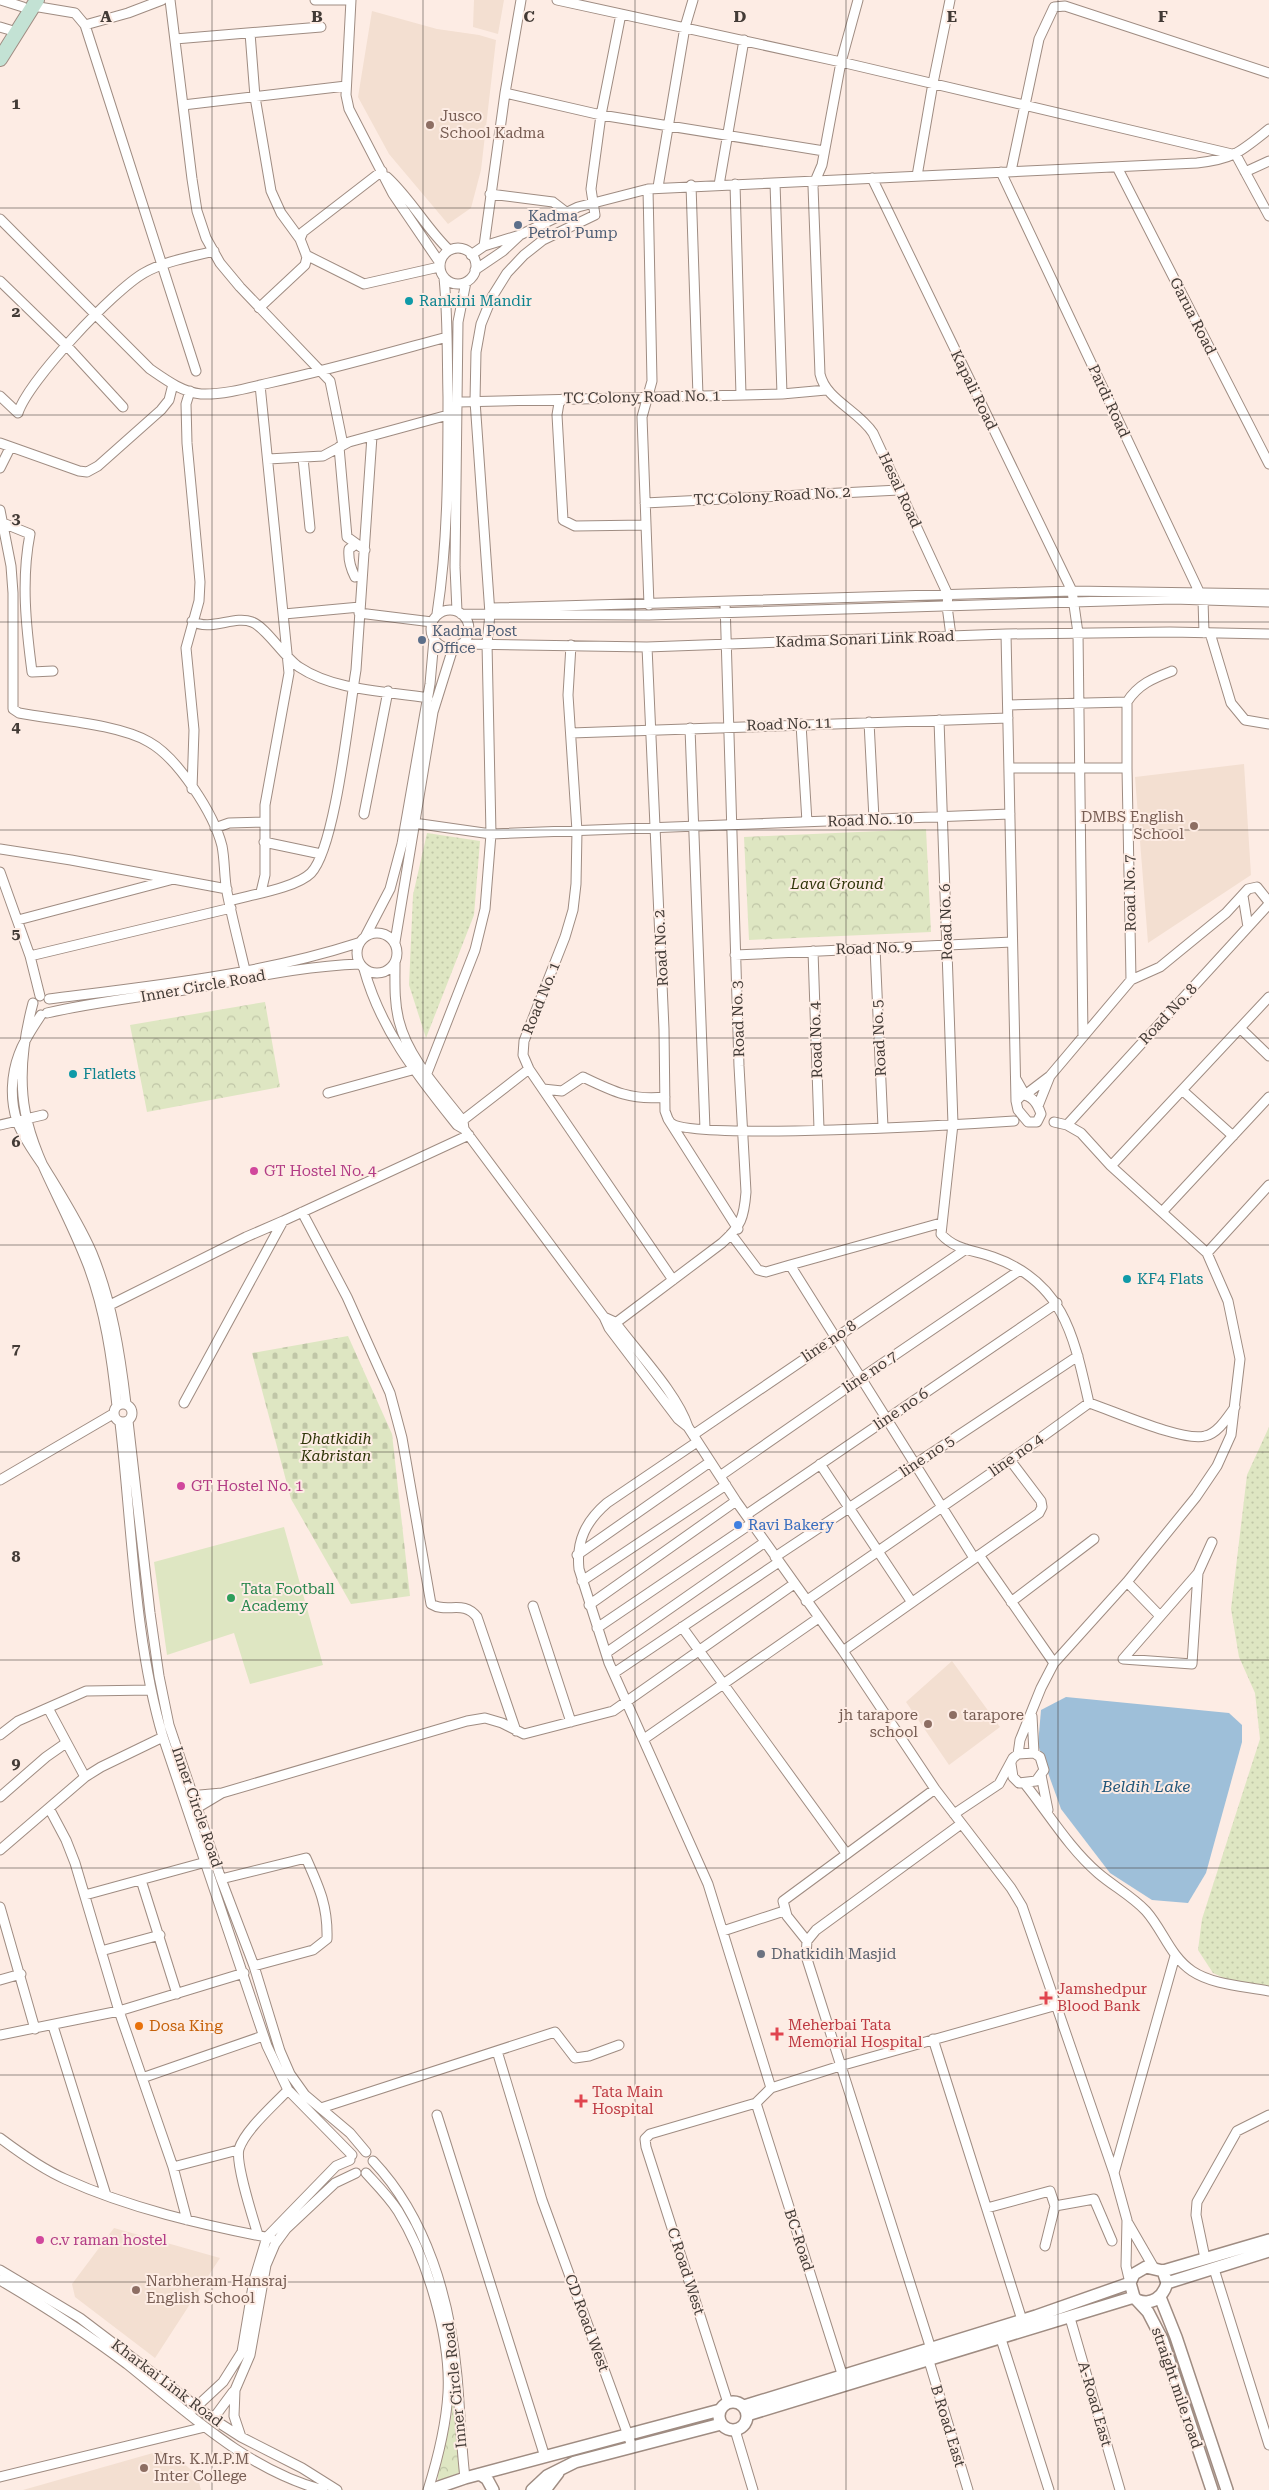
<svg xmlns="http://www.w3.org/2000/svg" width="1269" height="2490" font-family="'Roboto Serif',serif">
	<defs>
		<pattern id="grass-dots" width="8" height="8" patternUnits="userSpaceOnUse" patternTransform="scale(1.25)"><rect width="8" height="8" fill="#dee6c2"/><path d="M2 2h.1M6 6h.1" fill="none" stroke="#c0c6a7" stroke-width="1.8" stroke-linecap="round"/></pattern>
		<pattern id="forest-crowns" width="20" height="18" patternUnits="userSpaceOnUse" patternTransform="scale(1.25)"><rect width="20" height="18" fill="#dee6c2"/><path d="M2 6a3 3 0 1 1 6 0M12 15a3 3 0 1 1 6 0" fill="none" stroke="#c0c6a7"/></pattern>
		<pattern id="cemetery-stones" width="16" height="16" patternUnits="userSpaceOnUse" patternTransform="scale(1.25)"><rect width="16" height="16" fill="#dee6c2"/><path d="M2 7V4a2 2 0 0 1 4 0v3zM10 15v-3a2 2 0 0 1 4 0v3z" fill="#c0c6a7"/></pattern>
	</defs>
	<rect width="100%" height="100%" fill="#fdece4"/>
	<!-- education -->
	<path fill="#f3dfd1" d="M474 0H504L498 34 473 27Z
		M372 11 437 29 479 35 496 40 481 170 471 208 448 224 389 154 358 97Z
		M1244 764 1251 875 1148 943 1135 777Z
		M952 1661 1000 1727 949 1765 906 1702Z
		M114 2228 220 2258 155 2358 75 2297 72 2284Z
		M160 2451 181 2461 197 2475 201 2490H23Z"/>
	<!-- grass -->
	<path fill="url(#grass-dots)" d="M427 833 480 841 474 915 426 1038 409 985 413 895Z
		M1269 1427V1990L1239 1985 1213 1973 1198 1950 1202 1919 1260 1739 1255 1693 1239 1657 1231 1609 1247 1475Z"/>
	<!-- forest -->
	<path fill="url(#forest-crowns)" d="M926 829 931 932 749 940 744 837Z
		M265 1002 280 1087 147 1112 130 1025Z
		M450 2356 462 2471 438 2483C436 2458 450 2436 452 2411 453 2393 451 2374 450 2356Z"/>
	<!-- cemetery -->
	<path fill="url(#cemetery-stones)" d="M348 1336 392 1434 410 1596 351 1604 291 1499 252 1353Z"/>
	<!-- pitch -->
	<path fill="#dee6c2" d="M284 1527 323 1665 250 1684 234 1633 167 1655 154 1562Z"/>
	<!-- water -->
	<path fill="#9ebfd9" d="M1066 1697 1229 1713 1242 1725V1742L1206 1873 1188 1903 1152 1900 1110 1873 1061 1809 1038 1745 1041 1710Z"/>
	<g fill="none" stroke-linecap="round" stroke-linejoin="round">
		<defs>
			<path id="minor" d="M1 0 23 7
				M170 0 192 179 197 211 206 238 220 263 240 287 330 381 343 445
				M315 0H351
				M351 0 346 95 349 109 393 194 440 263
				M557 0 841 62 1236 155 1269 216
				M858 0 841 62 822 165 813 186 820 374C826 400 858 410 873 433L948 595 947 606 951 636
				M33 6 75 13 85 25 196 371
				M85 25 128 13 162 0
				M0 27 10 30
				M250 33 255 97 271 191 281 213 300 239
				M175 39 321 27
				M505 93 601 115 824 151
				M183 105 346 86
				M1117 167 1269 464
				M1011 171 1039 39 1054 7 1065 6 1269 73
				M1001 172 1203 600 1204 633
				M1245 172 1269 161
				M917 176 933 83 950 0
				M387 177C411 199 426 228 449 250
				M872 178 1072 591 1078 633 1083 1037
				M775 183 782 394
				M735 184 741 395
				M691 185 698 396
				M719 185 744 40
				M658 187 685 27 693 0
				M648 189 652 381 642 417 649 605
				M490 194 553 202 566 212
				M0 219 150 369C166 380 182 392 201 394 223 395 248 388 269 383 329 370 388 353 447 337
				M484 246 505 93 521 0
				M440 266a18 18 0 1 1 36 0a18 18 0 1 1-36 0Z
				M306 255 364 284 439 267
				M471 255 484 246 520 235 578 207 648 189 1197 163C1234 159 1240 152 1269 129
				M475 270 503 251 520 235
				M0 281 67 346 123 407
				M259 308 305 265 307 257 300 239 303 232 382 171
				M260 385 289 673 265 805V875L261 892
				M190 391 186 404 187 443 200 582 199 601 186 648 194 730 192 789
				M0 396 18 413C28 381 114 290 144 273 165 261 191 257 214 251
				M563 399 559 403 557 415 563 520 575 526 646 525
				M458 402 782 394 826 390
				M0 443 79 471 87 472 98 466 161 410 169 400 173 384
				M339 447 347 537 365 550
				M303 458 310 528
				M268 459 323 456 349 442 448 415
				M0 468 10 448
				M645 503 899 490
				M0 510 11 566 13 593V709L19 713C56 720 118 724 149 742 178 758 214 814 222 846 225 861 224 877 227 892 232 918 239 944 245 970
				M3 523 30 534C21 580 26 626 32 672L53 671
				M355 577C350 567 348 559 349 549L356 544
				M492 608 1072 591 1269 594
				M431 629a19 19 0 1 1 38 0a19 19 0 1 1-38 0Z
				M457 611 455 567 458 322 466 282
				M359 613 432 622
				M284 614 360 607
				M437 614C448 542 448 470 448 397 447 357 448 317 444 278
				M461 614 649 615 1173 599 1269 602
				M192 621C210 632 234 615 252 622 266 627 284 657 299 667 335 691 386 691 428 698
				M1210 633 1231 703 1245 720 1269 724
				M1006 634 1016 1101
				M461 644 647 647 1006 634 1170 632 1269 634
				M571 645 568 695 577 831 576 884 573 910 565 937 524 1041 523 1055 529 1069 673 1280
				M647 647 664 1029 665 1111 668 1119 738 1229
				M1008 705 1127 702
				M939 720 953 1124 941 1234C955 1250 974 1250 993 1257 1064 1282 1074 1337 1089 1403
				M869 722 874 819
				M801 724 807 822
				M690 728 705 1129
				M571 733 1008 718
				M1009 768H1127L1131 980 1050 1076
				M1127 768V702C1138 684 1154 678 1172 671
				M364 814 388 691
				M414 823 491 834 1010 814
				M215 828 229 823 263 822
				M264 842 321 854
				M0 849 71 860 227 889
				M0 872 30 956 40 996
				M1243 896 1248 927
				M229 901C250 895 296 888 311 873 336 847 349 710 356 670L372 436
				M18 920 170 880
				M357 953a20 20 0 1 1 40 0a20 20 0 1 1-40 0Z
				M366 935 390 889 402 844 430 684 434 639
				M395 942 433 712 453 648
				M875 948 883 1127
				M813 951 819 1129
				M735 955 1012 942
				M30 956 231 908
				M395 963C395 982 394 1002 399 1021 408 1058 440 1091 463 1121L464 1129 604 1317 609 1328 678 1419 688 1427
				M364 969C381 1031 418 1076 457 1125L464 1129
				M1131 980 1160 967 1226 913 1248 889 1257 887 1269 902
				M49 999C152 986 259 975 358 943
				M33 1003C0 1126 48 1161 88 1265 105 1310 112 1358 117 1406
				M47 1013C94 1002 142 997 190 989 246 979 302 966 360 964
				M41 1015C33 1027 24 1040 19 1054 11 1075 10 1100 17 1121 23 1138 34 1152 44 1167 61 1195 79 1223 92 1253 112 1302 120 1353 126 1404
				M1240 1028 1269 1056
				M427 1073 475 950 485 909 491 834 487 643 490 614 475 401 476 352 481 324 492 297 507 273 524 255 543 240 595 215 591 189 601 115 621 14
				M1016 1079 1025 1095 1050 1076 1038 1106
				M543 1089 562 1091 583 1077C612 1091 632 1101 665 1097
				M1182 1090 1233 1136
				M328 1093 412 1070
				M1022 1095C1033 1095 1038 1105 1041 1114L1037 1122H1028L1018 1110 1016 1101Z
				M671 1123C691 1141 970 1124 1014 1121
				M458 1124 529 1069
				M0 1125 43 1115
				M1067 1125 1269 904
				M1111 1166 1269 997
				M302 1212 347 1297 390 1393 402 1438 431 1604C447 1614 463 1599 477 1617L516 1731
				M1162 1212 1269 1097
				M941 1223 790 1265 974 1558
				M731 1234 758 1270 766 1272 790 1265
				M1207 1253 1269 1185
				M110 1305 246 1237 283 1221
				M604 1317 615 1322C637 1352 677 1393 688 1427L736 1501 843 1651 935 1789 1011 1888 1022 1906 1114 2173 1127 2220 1126 2266 1130 2283
				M609 1328 722 1243C741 1226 744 1218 746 1192L739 1066 725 602
				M184 1403 283 1221 469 1135
				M114 1413a9 9 0 1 1 18 0a9 9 0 1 1-18 0Z
				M128 1421 150 1613 159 1676 169 1725 221 1879 254 1966 280 2051 290 2074 305 2095 350 2133 366 2152
				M120 1423C132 1524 134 1640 163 1737L267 2046 288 2090 352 2155
				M693 1435 966 1249
				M697 1442 607 1503C586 1521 576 1541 579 1569L609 1663 708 1884 771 2088
				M820 1464 911 1601
				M720 1476 861 1378 1020 1270
				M0 1480 113 1414
				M746 1515 1057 1303
				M577 1555 710 1462
				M979 1555 1054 1663
				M775 1557 1078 1356
				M1198 1573 1192 1664 1123 1659 1198 1573 1212 1542
				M582 1581 726 1485
				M1127 1582 1160 1616
				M806 1601 1010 1460 1089 1403C1114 1411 1182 1442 1205 1436 1218 1433 1227 1418 1235 1407
				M1011 1602 1094 1539
				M589 1605 736 1501
				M533 1606 571 1722
				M682 1627 846 1853
				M597 1628 752 1523
				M843 1651 1039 1513 1042 1507 1041 1501 1010 1460
				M606 1653 765 1542
				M614 1673 779 1562
				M48 1708 85 1777
				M1032 1716 1034 1753
				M0 1735 18 1721 86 1691 151 1690
				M644 1739 817 1619
				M1018 1754 1020 1740 1041 1688 1054 1663 1127 1582 1196 1497 1217 1466 1231 1435 1240 1359 1228 1301 1207 1253 1111 1166 1081 1133 1067 1125 1054 1122
				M1041 1775 1048 1810
				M1025 1784C1049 1814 1069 1848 1098 1873 1113 1886 1132 1896 1146 1911 1163 1930 1170 1956 1192 1971 1213 1985 1244 1986 1269 1991
				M189 1796 222 1793 467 1721 485 1718 502 1723 524 1734 613 1711 794 1584
				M0 1797 46 1757 66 1743
				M49 1808 66 1840 75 1863 119 2011 173 2167 187 2220
				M192 1811 222 1793
				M954 1814 999 1784 1013 1758 1018 1754 1034 1753 1040 1757 1044 1770 1036 1781 1019 1783 1013 1777 1011 1764
				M0 1850 85 1777 101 1767 163 1737
				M221 1879 306 1858C319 1887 328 1906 327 1939L313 1950 254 1966
				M141 1880 177 1994
				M85 1895 206 1862
				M0 1907 35 2029
				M723 1931 784 1911
				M807 1941 787 1916 783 1901 935 1789
				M101 1951 160 1935
				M0 1980 21 1974
				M53 2026 106 2195
				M0 2035 119 2011 244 1973
				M933 2039 1022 2320
				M497 2051 542 2200 632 2446
				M142 2078 263 2036
				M756 2103 843 2377
				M321 2108 555 2032 575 2058 589 2056 619 2045
				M437 2115 545 2457
				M0 2138C20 2153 42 2169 65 2179 129 2208 202 2225 271 2238
				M373 2161C427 2218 450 2300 457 2376 460 2410 461 2444 465 2478
				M173 2167 238 2150
				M366 2173C377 2185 389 2197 398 2211 427 2258 451 2337 448 2393 446 2427 438 2458 428 2490
				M1114 2173 1175 1956
				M987 2208 1050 2191 1055 2206 1094 2199 1112 2241
				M1128 2223 1154 2268
				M258 2235C253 2218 235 2163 239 2149 245 2130 274 2105 288 2090
				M1045 2246 1055 2206
				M1205 2258 1196 2215 1197 2202 1237 2131 1269 2115
				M1214 2269 1269 2445
				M0 2270 80 2318 213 2419 241 2437 302 2468 337 2490
				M0 2280C44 2306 86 2333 127 2364 187 2412 247 2470 323 2490
				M1070 2318 1120 2490
				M1001 2339 1049 2490
				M931 2349 806 1956 807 1941 816 1930 961 1824
				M929 2361 968 2490
				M728 2403 646 2147 645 2139 650 2134 756 2103 771 2088 840 2066 1057 2005
				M194 2409 223 2382 242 2352 254 2280 267 2237 336 2166 350 2160
				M213 2419 233 2392
				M735 2430 753 2490
				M241 2437 234 2416 235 2390 250 2355 266 2265 275 2244 286 2229 335 2183 356 2173
				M0 2477 205 2427"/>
			<path id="tertiary" d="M1163 2271 1269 2240
				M1167 2283 1269 2251
				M1160 2297 1176 2337 1227 2490
				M1137 2300C1152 2306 1163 2297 1167 2283L1163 2271 1146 2267 1134 2274 1130 2283 1134 2297 1148 2312 1162 2339 1212 2490
				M719 2416a14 14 0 1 1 28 0a14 14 0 1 1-28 0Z
				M744 2406 1036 2316 1130 2283
				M747 2415 1134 2297
				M481 2475 487 2479 493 2490
				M430 2490 465 2478 720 2410
				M532 2490 547 2476 575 2462 721 2424
				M545 2490 558 2473"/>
			<path id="secondary" d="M0 59 37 0"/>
		</defs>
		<!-- minor casing -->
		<use href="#minor" stroke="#9f8c82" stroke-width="11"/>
		<!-- tertiary casing -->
		<use href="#tertiary" stroke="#9f8c82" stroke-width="14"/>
		<!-- secondary casing -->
		<use href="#secondary" stroke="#9f8c82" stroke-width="16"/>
		<!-- minor -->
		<use href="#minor" stroke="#fff" stroke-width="9"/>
		<!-- tertiary -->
		<use href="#tertiary" stroke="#fff" stroke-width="11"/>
		<!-- secondary -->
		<use href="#secondary" stroke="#c3e2d4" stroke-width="14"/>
	</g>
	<!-- grid -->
	<path fill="none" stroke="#433b36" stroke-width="1" stroke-opacity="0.55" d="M212 0V2490M423 0V2490M635 0V2490M846 0V2490M1058 0V2490M0 208H1269M0 415H1269M0 622H1269M0 830H1269M0 1038H1269M0 1245H1269M0 1452H1269M0 1660H1269M0 1868H1269M0 2075H1269M0 2282H1269"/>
	<!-- markers -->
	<g fill="#8d6e63" stroke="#fdece4" stroke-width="2">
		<circle cx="430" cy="125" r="5"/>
		<circle cx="1194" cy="826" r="5"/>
		<circle cx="953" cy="1715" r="5"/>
		<circle cx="928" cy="1724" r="5"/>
		<circle cx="136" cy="2290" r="5"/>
		<circle cx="144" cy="2468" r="5"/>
	</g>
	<g fill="#5c6f8a" stroke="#fdece4" stroke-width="2">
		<circle cx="518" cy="225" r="5"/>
		<circle cx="422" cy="640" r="5"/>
	</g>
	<g fill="#0f9aa8" stroke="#fdece4" stroke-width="2">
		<circle cx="409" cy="301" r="5"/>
		<circle cx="73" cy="1074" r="5"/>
		<circle cx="1127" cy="1279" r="5"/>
	</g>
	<g fill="#d1479c" stroke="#fdece4" stroke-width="2">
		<circle cx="254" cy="1171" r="5"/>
		<circle cx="181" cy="1486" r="5"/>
		<circle cx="40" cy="2240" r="5"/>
	</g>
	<circle fill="#3f7fe0" stroke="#fdece4" stroke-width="2" cx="738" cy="1525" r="5"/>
	<circle fill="#2e9e5b" stroke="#fdece4" stroke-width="2" cx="231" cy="1598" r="5"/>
	<circle fill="#6b7280" stroke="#fdece4" stroke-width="2" cx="761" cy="1954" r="5"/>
	<g fill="#e0444e" stroke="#fdece4" stroke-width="2">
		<path d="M1043.5 1990.5h5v5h5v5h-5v5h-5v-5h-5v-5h5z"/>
		<path d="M774.5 2026.5h5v5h5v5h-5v5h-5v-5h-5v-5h5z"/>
		<path d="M578.5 2093.5h5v5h5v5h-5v5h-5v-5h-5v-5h5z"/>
	</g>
	<circle fill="#e8710a" stroke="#fdece4" stroke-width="2" cx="139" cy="2026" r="5"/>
	<g text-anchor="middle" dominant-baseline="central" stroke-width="4" stroke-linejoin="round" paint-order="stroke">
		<!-- education labels -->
		<g font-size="15" fill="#785e54" stroke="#fdece4" text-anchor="start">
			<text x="440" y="116">Jusco<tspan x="440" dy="17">School Kadma</tspan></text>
			<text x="1184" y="817" text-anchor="end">DMBS English<tspan x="1184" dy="17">School</tspan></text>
			<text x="918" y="1715" text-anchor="end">jh tarapore<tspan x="918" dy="17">school</tspan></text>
			<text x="963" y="1715">tarapore</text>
			<text x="146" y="2281">Narbheram Hansraj<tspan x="146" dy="17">English School</tspan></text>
			<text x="154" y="2459">Mrs. K.M.P.M<tspan x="154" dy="17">Inter College</tspan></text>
		</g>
		<!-- service labels -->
		<g font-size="15" fill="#4e5e75" stroke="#fdece4" text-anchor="start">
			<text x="528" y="216">Kadma<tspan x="528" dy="17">Petrol Pump</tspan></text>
			<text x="432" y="631">Kadma Post<tspan x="432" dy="17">Office</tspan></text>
		</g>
		<!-- culture labels -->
		<g font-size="15" fill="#0d838f" stroke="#fdece4" text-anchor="start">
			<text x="419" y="301">Rankini Mandir</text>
			<text x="83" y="1074">Flatlets</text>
			<text x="1137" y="1279">KF4 Flats</text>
		</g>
		<!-- street labels -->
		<g font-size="15" fill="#433b36" stroke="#fdece4">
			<text transform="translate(1193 316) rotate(63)">Garua Road</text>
			<text transform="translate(974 390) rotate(64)">Kapali Road</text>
			<text transform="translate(642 397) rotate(-1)">TC Colony Road No. 1</text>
			<text transform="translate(1109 401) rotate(65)">Pardi Road</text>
			<text transform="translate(900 490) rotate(65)">Hesal Road</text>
			<text transform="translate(772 496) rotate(-3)">TC Colony Road No. 2</text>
			<text transform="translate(865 639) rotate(-2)">Kadma Sonari Link Road</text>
			<text transform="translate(789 724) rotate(-2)">Road No. 11</text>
			<text transform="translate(870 820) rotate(-2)">Road No. 10</text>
			<text transform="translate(1130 893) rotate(-91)">Road No. 7</text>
			<text transform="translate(946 922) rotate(-92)">Road No. 6</text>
			<text transform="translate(661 948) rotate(-93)">Road No. 2</text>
			<text transform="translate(874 948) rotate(-2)">Road No. 9</text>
			<text transform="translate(203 986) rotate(-10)">Inner Circle Road</text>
			<text transform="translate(541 998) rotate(-68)">Road No. 1</text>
			<text transform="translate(1168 1014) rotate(-47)">Road No. 8</text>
			<text transform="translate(738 1019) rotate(-92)">Road No. 3</text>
			<text transform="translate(879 1038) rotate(-93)">Road No. 5</text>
			<text transform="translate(816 1040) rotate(-92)">Road No. 4</text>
			<text transform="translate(829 1341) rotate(-34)">line no 8</text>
			<text transform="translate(870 1372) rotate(-34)">line no 7</text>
			<text transform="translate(901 1409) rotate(-34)">line no 6</text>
			<text transform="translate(1016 1455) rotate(-35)">line no 4</text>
			<text transform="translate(927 1456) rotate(-34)">line no 5</text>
			<text transform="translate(197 1807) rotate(71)">Inner Circle Road</text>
			<text transform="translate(799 2240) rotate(72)">BC-Road</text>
			<text transform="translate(686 2271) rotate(72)">C Road West</text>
			<text transform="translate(587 2323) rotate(70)">CD Road West</text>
			<text transform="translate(167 2383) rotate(37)">Kharkai Link Road</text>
			<text transform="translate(455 2385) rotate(-96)">Inner Circle Road</text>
			<text transform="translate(1177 2388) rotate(71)">straight mile road</text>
			<text transform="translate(1095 2404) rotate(74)">A-Road East</text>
			<text transform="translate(948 2426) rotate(73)">B Road East</text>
		</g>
		<!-- park labels -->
		<g font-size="15" font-style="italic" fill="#2f3508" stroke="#fdece4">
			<text x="837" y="884">Lava Ground</text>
			<text x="336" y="1439">Dhatkidih<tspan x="336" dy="17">Kabristan</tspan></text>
		</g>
		<!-- hotel labels -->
		<g font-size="15" fill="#b23c85" stroke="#fdece4" text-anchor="start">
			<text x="264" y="1171">GT Hostel No. 4</text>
			<text x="191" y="1486">GT Hostel No. 1</text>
			<text x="50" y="2240">c.v raman hostel</text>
		</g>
		<!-- shop labels -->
		<g font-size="15" fill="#366cbe" stroke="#fdece4" text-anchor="start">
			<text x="748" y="1525">Ravi Bakery</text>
		</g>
		<!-- leisure labels -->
		<g font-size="15" fill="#27864d" stroke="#fdece4" text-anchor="start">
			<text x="241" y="1589">Tata Football<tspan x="241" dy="17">Academy</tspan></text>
		</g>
		<!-- worship labels -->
		<g font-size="15" fill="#5b616d" stroke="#fdece4" text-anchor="start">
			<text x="771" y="1954">Dhatkidih Masjid</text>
		</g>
		<!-- health labels -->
		<g font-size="15" fill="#be3a42" stroke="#fdece4" text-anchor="start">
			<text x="1057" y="1989">Jamshedpur<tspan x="1057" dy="17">Blood Bank</tspan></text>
			<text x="788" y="2025">Meherbai Tata<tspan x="788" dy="17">Memorial Hospital</tspan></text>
			<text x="592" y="2092">Tata Main<tspan x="592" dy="17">Hospital</tspan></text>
		</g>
		<!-- food labels -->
		<g font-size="15" fill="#c56008" stroke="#fdece4" text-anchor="start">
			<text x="149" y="2026">Dosa King</text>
		</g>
		<!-- water labels -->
		<g font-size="16" font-style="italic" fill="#23577b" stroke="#fdece4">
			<text x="1146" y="1786">Beldih Lake</text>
		</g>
	</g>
	<g font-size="16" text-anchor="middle" font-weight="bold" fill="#433b36" stroke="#fdece4" stroke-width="4" stroke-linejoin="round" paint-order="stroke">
		<text x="106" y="22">A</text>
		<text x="317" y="22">B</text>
		<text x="529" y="22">C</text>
		<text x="740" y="22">D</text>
		<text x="952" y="22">E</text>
		<text x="1163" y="22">F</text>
		<text x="16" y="109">1</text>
		<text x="16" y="317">2</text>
		<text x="16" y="524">3</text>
		<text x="16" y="732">4</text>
		<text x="16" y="939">5</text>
		<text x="16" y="1147">6</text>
		<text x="16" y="1354">7</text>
		<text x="16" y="1562">8</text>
		<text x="16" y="1769">9</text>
	</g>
</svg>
